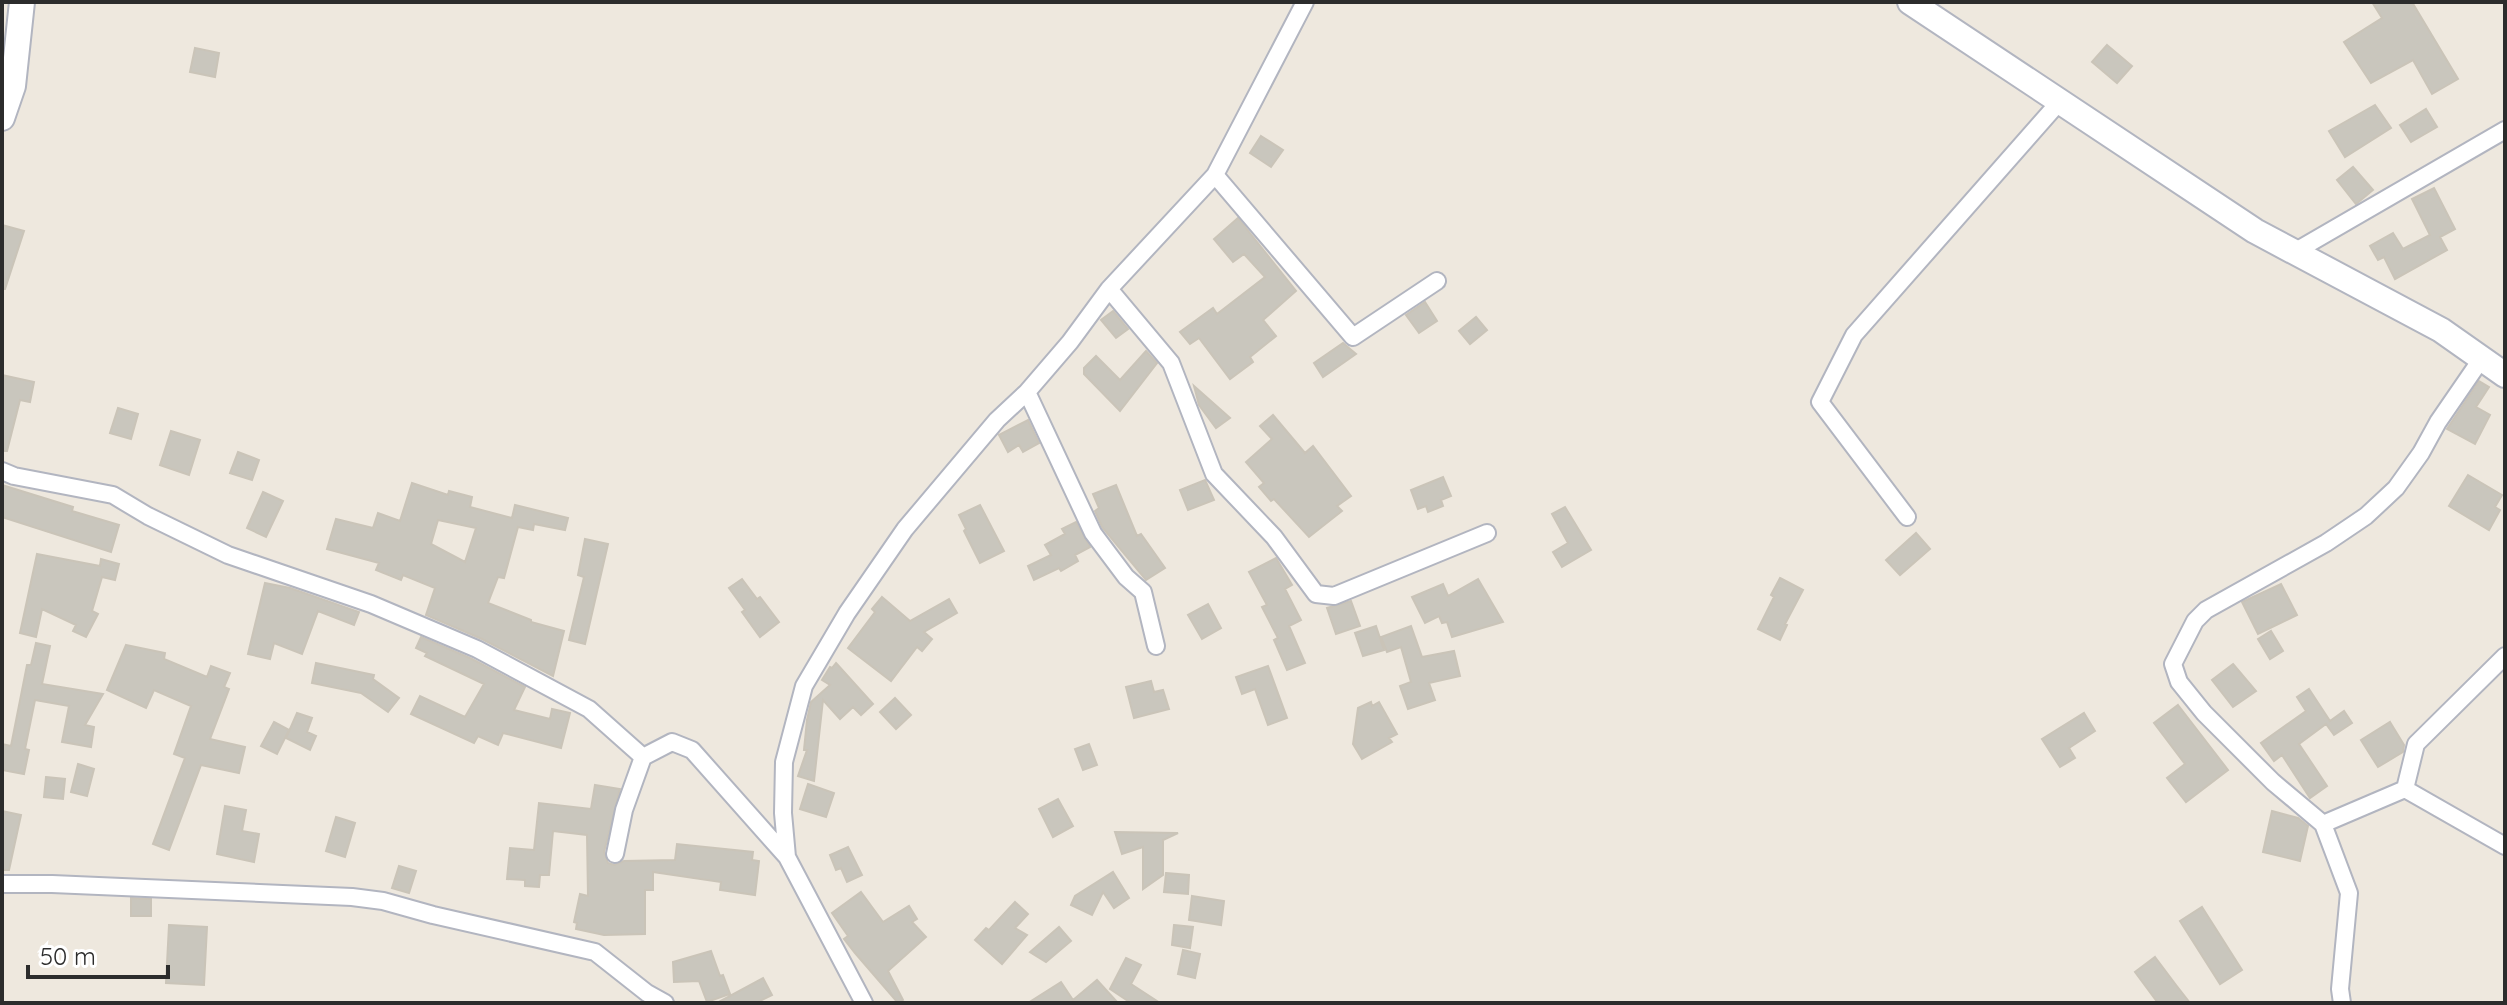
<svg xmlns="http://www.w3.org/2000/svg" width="2507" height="1005" font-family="Quicksand,sans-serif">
	<rect width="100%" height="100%" fill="#eee8de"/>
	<!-- building -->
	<path fill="#c9c6bd" stroke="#cac4b8" stroke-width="2" fill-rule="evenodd" d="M2372 2H2412L2458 79 2432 94 2413 60 2371 83 2344 42 2382 18Z
		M2107 45 2132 66 2117 83 2092 62Z
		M195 48 219 53 215 77 190 72Z
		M2375 105 2391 128 2345 157 2329 131Z
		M2426 109 2437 127 2411 142 2400 125Z
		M1261 136 1283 150 1271 167 1250 153Z
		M2353 167 2373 190 2356 204 2337 180Z
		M2434 188 2455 229 2440 237 2447 250 2395 279 2384 257 2378 260 2370 246 2393 233 2403 249 2430 235 2412 199Z
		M1238 218 1296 291 1263 320 1276 336 1250 357 1253 362 1230 379 1199 338 1190 344 1180 332 1213 308 1217 314 1265 277 1244 254 1233 262 1214 239Z
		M2 225 24 231 5 289H2Z
		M1425 302 1437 321 1419 333 1406 315Z
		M1113 311 1128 329 1116 338 1101 320Z
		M1476 317 1487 330 1470 344 1459 331Z
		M1343 343 1356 354 1323 377 1314 363Z
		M1146 351 1157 363 1120 411 1084 374V368L1096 356 1120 380Z
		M2 375 34 382 30 402 20 400 7 451H2Z
		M2479 381 2489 387 2476 407 2490 415 2475 444 2447 429Z
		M1194 386 1230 418 1216 428 1199 405Z
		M118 408 138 414 131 439 110 433Z
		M1273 415 1305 453 1313 446 1351 496 1337 506 1342 511 1309 537 1274 499 1271 501 1259 487 1264 483 1246 462 1272 439 1260 426Z
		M1028 420 1039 443 1023 452 1019 445 1008 452 999 435Z
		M171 431 200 440 189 475 160 465Z
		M238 452 259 460 252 480 230 473Z
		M2468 475 2502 495 2495 507 2500 510 2489 530 2449 506Z
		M1443 477 1451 496 1441 500 1443 506 1428 512 1426 506 1418 509 1411 490Z
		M1205 480 1214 500 1188 510 1180 490Z
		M412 483 448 495 449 491 472 497 470 507 512 518 515 505 568 518 565 530 534 524 533 530 518 527 504 578 498 577 488 603 531 620V622L564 631 553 676 482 639 426 615 435 588 403 575 401 580 376 570 379 563 327 549 336 519 373 528 378 513 400 521ZM438 520 476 528 465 562 431 544Z
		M2 485 73 507 72 511 119 525 111 552 2 517Z
		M1116 485 1137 536 1141 534 1165 568 1146 580 1102 527 1095 511 1099 508 1093 494Z
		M263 492 283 501 266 537 247 528Z
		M980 505 1004 551 980 563 964 531 966 529 959 515Z
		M1565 507 1591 550 1562 567 1553 552 1568 543 1552 514Z
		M1076 522 1090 547 1075 555 1078 561 1061 571 1059 568 1034 580 1028 566 1051 555 1045 545 1065 534 1062 529Z
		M1916 533 1930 549 1900 575 1886 560Z
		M585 539 608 544 585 644 569 640 584 577 578 575Z
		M37 554 100 566 101 559 119 564 115 580 102 577 92 611 98 614 86 637 73 631 76 625 42 609 36 637 20 633Z
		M1276 558 1292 585 1285 589 1301 620 1289 626 1305 663 1287 670 1274 640 1278 638 1262 607 1267 605 1249 572Z
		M1780 578 1803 590 1785 624 1787 625 1780 640 1758 629 1774 597 1771 595Z
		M742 579 757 599 760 597 779 622 760 637 742 612 745 610 729 588Z
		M1478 579 1503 622 1452 637 1447 622 1442 623 1439 616 1425 623 1412 597 1443 584 1448 596Z
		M265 583 290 588 359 612 354 625 318 611 302 654 274 643 270 659 248 654Z
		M2281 584 2297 615 2258 634 2242 602Z
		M882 597 910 621 949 599 957 613 924 632 932 639 922 651 917 647 891 681 848 648 875 612 872 609Z
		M1351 601 1360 626 1336 634 1327 608Z
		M1208 604 1221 628 1202 639 1188 615Z
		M1376 626 1384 650 1363 656 1355 633Z
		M1411 626 1422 657 1454 651 1460 676 1429 683 1435 700 1408 709 1400 686 1411 682 1401 647 1387 652 1381 637Z
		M2271 631 2283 651 2270 659 2258 639Z
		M421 637 472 659 525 687 514 710 550 719 552 709 570 713 561 748 503 733 498 745 478 736 474 743 411 714 420 696 465 717 484 684 425 656 427 653 416 648Z
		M36 643 50 646 42 684 103 694 85 725 94 727 91 747 62 742 69 706 35 700 25 749 29 750 24 774 2 770V744L11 746 27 665H31Z
		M126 645 165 653 164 659 207 677 211 666 230 673 224 687 229 689 210 739 245 747 239 773 201 765 169 850 153 844 185 758 174 754 191 706 154 690 146 708 107 690Z
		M316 663 374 675 373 679 399 698 388 712 361 693 312 683Z
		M836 663 873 704 861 715 853 707 840 719 823 700 814 781 798 776 807 750H804L807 720 811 702 830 685 822 680 830 667 832 668Z
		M2233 664 2256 691 2233 707 2212 680Z
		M1268 666 1287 718 1268 725 1255 689 1242 694 1236 677Z
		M1151 681 1154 692 1163 690 1169 709 1134 718 1126 687Z
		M2309 689 2330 721 2344 711 2352 723 2334 735 2326 724 2299 744 2327 786 2310 798 2282 755 2274 761 2261 743 2306 711 2297 697Z
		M895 698 911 715 896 729 880 712Z
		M1371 702 1372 706 1379 702 1397 734 1389 738 1392 742 1362 759 1353 744 1358 708Z
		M2178 705 2228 770 2186 802 2167 778 2185 764 2154 723Z
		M297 713 312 718 307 732 316 736 310 750 286 738Z
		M2084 713 2095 731 2069 748 2075 758 2060 767 2042 739Z
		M274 722 289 730 277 754 261 746Z
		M2390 722 2404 745 2403 752 2378 767 2361 740Z
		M1089 744 1097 765 1083 770 1075 749Z
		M78 764 94 769 87 796 71 792Z
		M46 777 65 779 63 799 44 797Z
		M808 784 834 793 826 817 800 809Z
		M595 785 620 789 604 852 608 863 614 865 624 861 675 860 677 844 753 852 752 860 759 861 755 895 720 890 721 882 653 872V890H645V934L604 935 576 929 577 923 574 922 580 894 588 896 587 835 553 831 549 875H540L539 887 525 886V880L507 879 510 848 534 850 539 803 591 809Z
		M1058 799 1073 826 1053 837 1039 809Z
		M225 806 246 810 242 831 259 834 254 862 217 854Z
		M2 811 21 815 9 870H2Z
		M2272 811 2298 818 2308 826 2300 861 2263 852Z
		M336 817 355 823 345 857 326 851Z
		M1115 832 1178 833 1163 840V875L1143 889V847L1122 854Z
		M848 847 862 875 847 882 841 868 836 870 830 855Z
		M399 866 416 871 409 893 392 888Z
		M1113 872 1129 898 1114 908 1103 892 1092 915 1071 905 1075 896Z
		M1166 873 1189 875 1188 894 1164 892Z
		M861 892 883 922 909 906 917 919 912 922 926 937 888 971 903 1000 898 1003 855 953 844 939 848 936 832 913Z
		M1192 896 1224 901 1221 925 1189 920Z
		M131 898 151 899V916H131Z
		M1015 902 1028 914 1015 928 1027 935 1002 964 975 940 986 928 989 930Z
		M2202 907 2242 970 2220 984 2180 921Z
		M169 925 207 927 204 985 166 983Z
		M1174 925 1193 927 1190 948 1172 945Z
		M1059 927 1071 941 1046 962 1030 952Z
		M1183 950 1200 954 1195 978 1178 974Z
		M711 951 720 976 723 975 730 994 707 1002 699 981 674 982 673 962Z
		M2155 957 2176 985 2190 1003H2158L2135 972Z
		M1126 958 1141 965 1131 984 1160 1003H1131L1110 989Z
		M763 978 772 995 756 1003H717Z
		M1097 980 1118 1003H1028L1061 982 1073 1000Z"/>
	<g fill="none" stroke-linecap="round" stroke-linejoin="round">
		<defs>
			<path id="street" d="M1215 175 1353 337 1437 281
				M2296 251 2505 130
				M1109 289 1171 363 1214 474 1274 537 1316 594 1334 596 1487 533
				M1027 392 1093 533 1126 577 1143 592 1156 646
				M2 471 14 476 113 495 148 516 228 555 371 604 477 649 589 709 643 757
				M1907 517 1820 402 1854 335 2061 100
				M2405 789 2505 846
				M2323 824 2405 789 2416 744 2505 656
				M615 854 624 810 643 757 672 742 692 750 787 857
				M2 884H52L352 897 383 901 433 915 595 952 647 993 665 1003
				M864 1003 787 857 783 813 784 762 804 686 847 613 905 529 997 420 1027 392 1070 342 1109 289 1215 175 1305 2
				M2342 1003 2340 989 2349 893 2323 824 2273 782 2204 713 2179 682 2173 664 2195 621 2206 610 2326 543 2366 516 2396 488 2421 453 2438 422 2482 358"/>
			<path id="secondary" d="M1910 2 2255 231 2441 330 2505 375
				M2 118 13 86 22 2"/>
		</defs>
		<!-- street casing -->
		<use href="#street" stroke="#b2b5c0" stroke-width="20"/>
		<!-- secondary casing -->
		<use href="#secondary" stroke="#b2b5c0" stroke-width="28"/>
		<!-- street -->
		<use href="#street" stroke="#fff" stroke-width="16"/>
		<!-- secondary -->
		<use href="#secondary" stroke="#fff" stroke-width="24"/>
	</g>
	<!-- border -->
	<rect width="2507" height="1005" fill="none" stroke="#2c2c2c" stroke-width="8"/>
	<!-- scale -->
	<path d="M28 965v12h140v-12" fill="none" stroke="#2c2c2c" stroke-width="4"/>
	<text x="40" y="965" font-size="24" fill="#2c2c2c" stroke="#ffffff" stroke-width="6" paint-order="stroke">50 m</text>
</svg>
